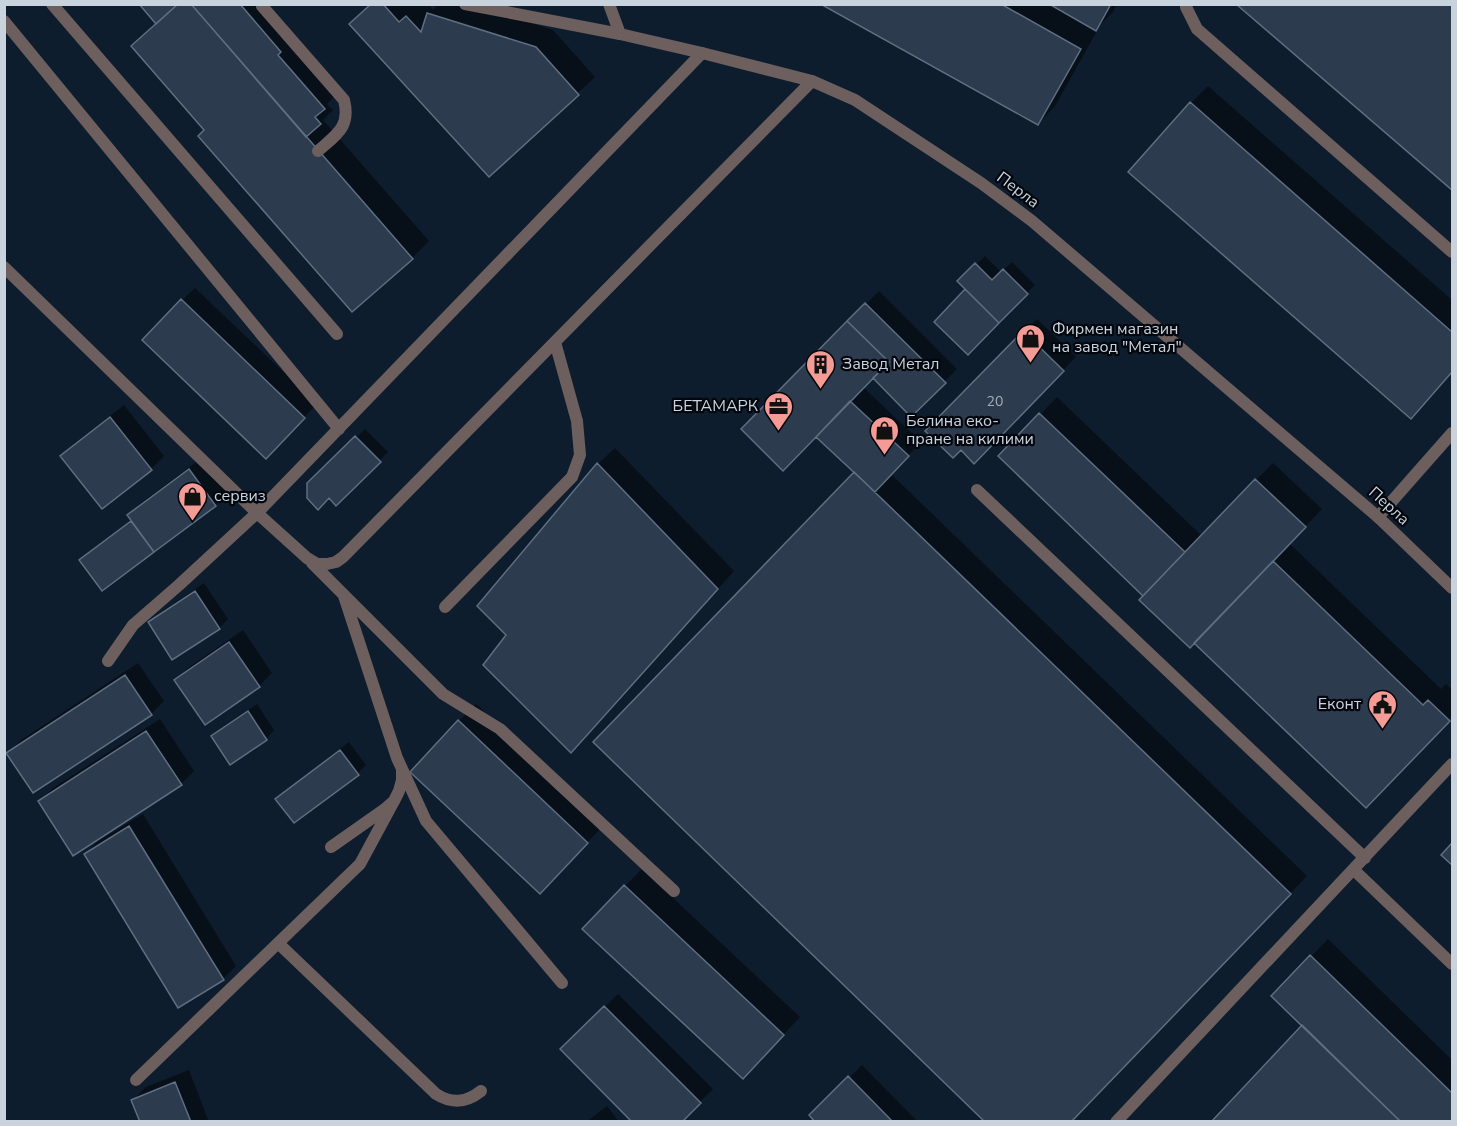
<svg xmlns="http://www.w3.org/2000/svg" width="1457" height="1126" font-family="'Nunito Sans',sans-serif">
	<rect width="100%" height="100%" fill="#0e1d2d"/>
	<!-- shadow -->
	<path fill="#0007" d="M141 4H264L336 95 327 104 333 110 323 120 429 241 412 258 206 130 133 46 157 22Z
		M371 4H416L417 6 419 4H428L433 10 438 4H470L553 30 595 77 489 175Z
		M827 4H1117L1113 12 1095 30 1097 31 1055 106 1038 124Z
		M1238 4H1452V188Z
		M1208 86 1452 300V372L1411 417 1130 172 1191 103Z
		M985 256 1001 272 1012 262 1035 285 968 353 967 289 959 281Z
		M195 288 317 404 279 444 182 300Z
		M879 291 957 369 911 415 873 377 863 387 921 442 891 474 1307 876 1070 1122 856 472 816 435 743 429Z
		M1037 319 1076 357 974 461 961 448 927 431Z
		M1057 397 1202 536 1273 463 1322 509 1289 543 1441 689 1446 684 1452 690V716L1383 788 1145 596 1000 456Z
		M124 405 164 456 151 469 62 456 75 443Z
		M365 429 388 452 336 504 329 496 309 484Z
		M615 448 734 571 588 734 508 635 479 606 598 464Z
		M203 457 228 492 215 505 152 551 81 561 89 552 132 520 129 515 142 502Z
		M204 583 228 619 219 628 173 658 150 622 159 613Z
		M243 630 272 673 259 686 205 723 176 680 189 667Z
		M138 663 164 701 151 714 8 753 21 740Z
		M257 704 274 730 266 739 213 736 221 728Z
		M476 704 604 825 557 875 459 721Z
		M160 719 194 771 181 784 40 801 53 788Z
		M349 742 366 765 358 773 277 799 286 790Z
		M143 814 236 966 223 979 85 854 98 841Z
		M642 869 800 1017 760 1060 625 886Z
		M1328 939 1452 1060V1122H1213L1304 1025 1273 996Z
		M618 994 713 1089 680 1122 562 1049Z
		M862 1065 918 1122H817L811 1115Z
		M189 1070 209 1122H142L133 1100 146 1087Z
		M607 1106 619 1122H586Z"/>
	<!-- building -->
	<path fill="#2c3b4e" stroke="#5e6f83" stroke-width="1.5" d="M139 4H178L156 24Z
		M178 4H191L413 259 352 312 198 136 204 130 131 46Z
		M191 4H240L281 52 278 55 325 109 315 117 321 124 306 137Z
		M371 4H383L399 22 406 16 421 32 427 13 536 47 579 95 489 177 349 24Z
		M825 4H1001L1081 49 1038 125 824 6Z
		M1049 4H1111L1096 31Z
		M1236 4H1452V190Z
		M1190 102 1452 332V372L1411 419 1128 172Z
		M975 263 992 280 1003 269 1028 294 999 323 957 281Z
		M965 289 999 323 968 355 934 322Z
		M181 299 305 418 266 459 142 340Z
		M865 303 946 383 911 417 873 378 889 362 847 321Z
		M847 321 889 362 783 471 741 429Z
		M1023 331 1064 371 974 464 961 450 953 458 925 431Z
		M850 401 909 456 875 492 816 437Z
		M1039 413 1185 552 1143 596 998 456Z
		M110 417 152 470 102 509 60 456Z
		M355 436 381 462 336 506 329 498 318 510 307 498V483Z
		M597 463 718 589 571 753 483 665 506 635 477 606Z
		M189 469 216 506 154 552 127 515Z
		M854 472 1291 894 1071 1122H985L593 742Z
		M1255 479 1306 527 1190 648 1139 600Z
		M131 521 154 552 102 591 79 560Z
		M1273 561 1423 705 1428 700 1450 721 1366 808 1194 643Z
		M195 591 220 629 172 660 148 622Z
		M229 642 260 687 205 725 174 680Z
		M125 675 152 715 33 793 6 753Z
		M248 711 267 740 230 765 211 736Z
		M458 720 588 843 540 894 410 772Z
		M146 731 182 785 73 856 38 801Z
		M340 750 359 775 294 823 275 799Z
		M129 826 224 980 178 1008 84 854Z
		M1452 843V865L1441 855Z
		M624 885 784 1035 743 1079 582 929Z
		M1310 955 1452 1093V1122H1401L1271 996Z
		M604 1006 701 1103 682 1122H632L560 1049Z
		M1302 1025 1401 1122H1211Z
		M848 1076 893 1122H815L809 1115Z
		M175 1082 191 1122H140L131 1100Z"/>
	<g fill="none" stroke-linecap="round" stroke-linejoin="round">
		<!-- service -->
		<path stroke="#6c5f5e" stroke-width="12" d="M52 4 337 334
			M263 4 262 6 344 100C351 127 336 135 318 151
			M609 4 620 34
			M1187 4 1186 7 1197 29 1452 252
			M4 21 339 429
			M4 267 257 513 307 558 317 564H327L336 562 343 557 812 81
			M977 490 1365 858
			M1378 517 1452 433
			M312 563 443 694 500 729 674 891
			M344 596 397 758 426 821 562 983
			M445 607 572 477 580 455 577 421 555 342
			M108 661 133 625 179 585 257 513 702 53
			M331 847 385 809 394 801 399 791 402 780V771
			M1354 870 1452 964
			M278 943 436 1094C452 1104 466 1103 481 1091
			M136 1080 360 864 394 801
			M1116 1122 1452 764"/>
		<!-- minor -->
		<path stroke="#6c5f5e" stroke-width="12" d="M465 4 620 34 702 53 812 81 855 100 981 183 1032 221 1378 517 1452 588"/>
	</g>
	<!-- icons -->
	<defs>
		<symbol id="shop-pin" viewBox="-11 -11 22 30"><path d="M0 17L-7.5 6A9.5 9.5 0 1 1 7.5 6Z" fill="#f59b96" stroke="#03070d"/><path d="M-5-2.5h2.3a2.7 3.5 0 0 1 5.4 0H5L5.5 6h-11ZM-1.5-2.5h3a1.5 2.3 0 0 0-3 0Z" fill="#111"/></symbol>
		<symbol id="building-pin" viewBox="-11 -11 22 30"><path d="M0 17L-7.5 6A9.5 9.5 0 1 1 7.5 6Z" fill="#f59b96" stroke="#03070d"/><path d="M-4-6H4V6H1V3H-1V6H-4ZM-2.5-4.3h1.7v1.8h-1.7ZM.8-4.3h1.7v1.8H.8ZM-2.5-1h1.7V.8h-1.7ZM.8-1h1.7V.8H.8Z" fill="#111"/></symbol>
		<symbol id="office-pin" viewBox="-11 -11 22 30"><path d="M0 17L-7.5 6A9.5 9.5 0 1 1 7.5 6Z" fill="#f59b96" stroke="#03070d"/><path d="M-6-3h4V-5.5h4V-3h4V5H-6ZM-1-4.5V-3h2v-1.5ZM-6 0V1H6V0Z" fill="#111"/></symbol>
		<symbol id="civic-pin" viewBox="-11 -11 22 30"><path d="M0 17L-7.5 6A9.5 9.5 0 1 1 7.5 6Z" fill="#f59b96" stroke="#03070d"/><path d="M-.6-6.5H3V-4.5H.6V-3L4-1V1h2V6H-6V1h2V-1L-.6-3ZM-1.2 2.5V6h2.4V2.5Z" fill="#111"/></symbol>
	</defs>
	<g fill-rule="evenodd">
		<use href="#shop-pin" x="1014" y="322" width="33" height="45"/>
		<use href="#building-pin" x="804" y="348" width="33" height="45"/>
		<use href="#office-pin" x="762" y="390" width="33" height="45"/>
		<use href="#shop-pin" x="868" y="414" width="33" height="45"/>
		<use href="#shop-pin" x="176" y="480" width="33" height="45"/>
		<use href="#civic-pin" x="1366" y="688" width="33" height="45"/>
	</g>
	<g text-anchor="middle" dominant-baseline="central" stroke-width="4.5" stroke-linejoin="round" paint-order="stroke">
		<!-- number labels -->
		<g font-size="14" fill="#a2adba">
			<text x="995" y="401">20</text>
		</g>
		<!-- street labels -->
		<g font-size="16" fill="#c9d3de" stroke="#03070d">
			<text transform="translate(1018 190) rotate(37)">Перла</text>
			<text transform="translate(1389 506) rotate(42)">Перла</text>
		</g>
		<!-- poi labels -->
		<g font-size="16" fill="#c9d3de" stroke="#03070d" text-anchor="start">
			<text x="1052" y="329">Фирмен магазин<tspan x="1052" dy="18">на завод "Метал"</tspan></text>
			<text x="842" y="364">Завод Метал</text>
			<text x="758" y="406" text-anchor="end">БЕТАМАРК</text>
			<text x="906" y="421">Белина еко-<tspan x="906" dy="18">пране на килими</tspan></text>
			<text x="214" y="496">сервиз</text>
			<text x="1361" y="704" text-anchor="end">Еконт</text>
		</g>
	</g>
	<!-- border -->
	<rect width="1457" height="1126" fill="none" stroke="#c9d3de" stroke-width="12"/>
</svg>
